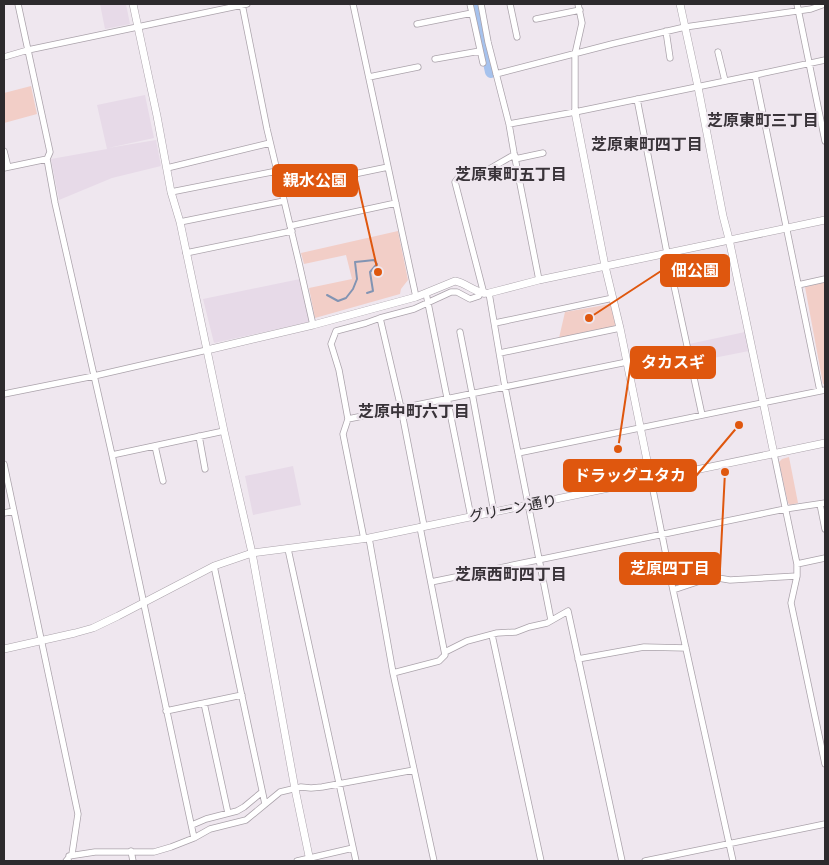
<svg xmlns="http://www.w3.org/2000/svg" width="829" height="865" font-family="'IBM Plex Serif','Noto Sans JP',serif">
	<rect width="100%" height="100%" fill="#efe7ef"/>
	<!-- built -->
	<path fill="#e7dae8" d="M100 4H126L130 24 105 29Z
		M145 95 154 138 108 148 156 140 161 166 112 178 59 200 51 159 107 149 97 105Z
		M300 279 309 322 214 343 203 299Z
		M745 332 749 351 693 362 689 344Z
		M293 466 301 505 253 515 245 476Z"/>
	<!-- green -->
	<path fill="#f2cec7" d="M31 86 37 114 4 123V93Z
		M398 231 408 280 401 289 400 294 315 318 309 288 352 279 346 255 304 264 301 253Z
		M825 282V384H823L805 287Z
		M611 304 616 324 613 327 559 338 565 312Z
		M789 457 798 503 790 505 788 503 779 462 782 459Z"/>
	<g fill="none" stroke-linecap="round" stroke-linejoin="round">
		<!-- stream -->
		<path stroke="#8294b3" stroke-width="2" d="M327 295 338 301 346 298 353 289 357 279 355 262 365 261 374 260 377 264 370 272 373 291 367 293"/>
		<!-- river -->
		<path stroke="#a6c2ed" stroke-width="12" d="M476 4 491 72"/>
		<defs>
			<path id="minor" d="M18 4 50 152 47 159 55 203 112 455 194 838
				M242 4 267 129 299 263 313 325
				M353 4 416 297
				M481 4 488 42 509 124 514 153 539 280
				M510 4 517 37
				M797 4 825 141
				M472 13 483 63
				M536 19 580 10
				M417 24 472 13 470 4
				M666 31 670 58
				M718 52 725 81
				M4 57 28 50 247 4
				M435 59 480 51
				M496 74 612 44 685 27 811 9 825 4
				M755 75 820 391
				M369 77 418 67
				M637 99 667 253 702 415
				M575 112V54L582 23 578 4
				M509 124 575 112 755 75 825 60
				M4 151 8 167
				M515 159 543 153
				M4 168 47 159
				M167 168 270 143
				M282 189 388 167
				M171 192 277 171
				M180 222 284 201
				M290 226 396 203
				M186 253 292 231
				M798 285 825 279
				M426 293 471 517
				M489 293 505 387 551 620
				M484 294 455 182 458 178 479 175 512 156H515
				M495 323 613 298
				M460 332 472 393 494 512
				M500 353 620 328
				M4 394 94 376 207 350
				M348 419 627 362
				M199 436 205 469
				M155 446 163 481
				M518 453 825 390
				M774 454 797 564V576L791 603 825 764
				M112 455 224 431
				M4 464 78 814 72 854 66 861
				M651 480 673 590 733 861
				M820 504 825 529
				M4 513 14 511
				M424 526 401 408 380 318 414 309 451 292H457L470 299 479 296 480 293
				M369 538 393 673 434 861
				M364 539 343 434 348 419 339 370 331 344 336 331 366 323 380 318
				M288 549 356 861
				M797 564 825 558
				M214 566 265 804
				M431 582 785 509 825 503
				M673 590 712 577 730 580 797 576
				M492 635 541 861
				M445 652 467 641 497 633 516 632 529 627 547 623 568 611 622 861
				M578 659 644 647 686 648
				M393 673 439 661 445 655 420 527
				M204 703 228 813
				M166 711 242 695
				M192 825 206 819 237 811 244 807 262 792
				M131 851 133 861
				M69 856 95 852H154L171 847 194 838 210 829 246 820 280 792 301 787 311 788 322 787 414 770
				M297 861 353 848
				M645 861 825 824"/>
			<path id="tertiary" d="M133 4 157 116 171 192 180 222 224 431 252 553 295 789 310 861
				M680 4 698 87 723 216 729 239 774 454
				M575 112 605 266 620 328 651 480
				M207 350 313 325 416 297 455 281C467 283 477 295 489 293L539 280 825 220
				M4 649 75 633 93 628 118 616 214 566 252 553 369 538 825 443"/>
		</defs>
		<!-- minor casing -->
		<use href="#minor" stroke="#aba3ab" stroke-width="7"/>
		<!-- tertiary casing -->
		<use href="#tertiary" stroke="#aba3ab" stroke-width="8"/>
		<!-- minor -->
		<use href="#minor" stroke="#fff" stroke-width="5.5"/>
		<!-- tertiary -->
		<use href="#tertiary" stroke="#fff" stroke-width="7"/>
	</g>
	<g text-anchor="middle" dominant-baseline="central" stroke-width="4.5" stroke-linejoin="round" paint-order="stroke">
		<!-- street labels -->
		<g font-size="15" fill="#2d2a2d" stroke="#efe7ef">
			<text transform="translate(513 508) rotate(-11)">グリーン通り</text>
		</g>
		<!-- neighbourhood labels -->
		<g font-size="16" font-weight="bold" fill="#393339" stroke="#efe7ef">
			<text x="763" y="120">芝原東町三丁目</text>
			<text x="647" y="144">芝原東町四丁目</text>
			<text x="511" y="174">芝原東町五丁目</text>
			<text x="414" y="411">芝原中町六丁目</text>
			<text x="511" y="574">芝原西町四丁目</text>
		</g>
	</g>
	<!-- callouts -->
	<path fill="none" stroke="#df570e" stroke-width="2" d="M378 272L357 180M589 318L661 271M618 449L631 362M739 425L696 476M725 472L720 569"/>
	<g fill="#df570e" stroke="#efe7ef" stroke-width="2">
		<circle cx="378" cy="272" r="5"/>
		<circle cx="589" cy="318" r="5"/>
		<circle cx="618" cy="449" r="5"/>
		<circle cx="739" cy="425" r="5"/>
		<circle cx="725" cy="472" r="5"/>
	</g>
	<g fill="#df570e" stroke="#df570e" stroke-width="2">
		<rect x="273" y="165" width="84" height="31" rx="5"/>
		<rect x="661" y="255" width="68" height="31" rx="5"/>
		<rect x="631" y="347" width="84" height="31" rx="5"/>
		<rect x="564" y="460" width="132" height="31" rx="5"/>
		<rect x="620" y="553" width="100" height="31" rx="5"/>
	</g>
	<g font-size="16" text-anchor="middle" font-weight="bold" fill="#fff">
		<text x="315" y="186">親水公園</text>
		<text x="695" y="276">佃公園</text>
		<text x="673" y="368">タカスギ</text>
		<text x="630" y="481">ドラッグユタカ</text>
		<text x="670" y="574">芝原四丁目</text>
	</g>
	<!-- border -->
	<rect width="829" height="865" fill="none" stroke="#2d2a2d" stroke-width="10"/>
</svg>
